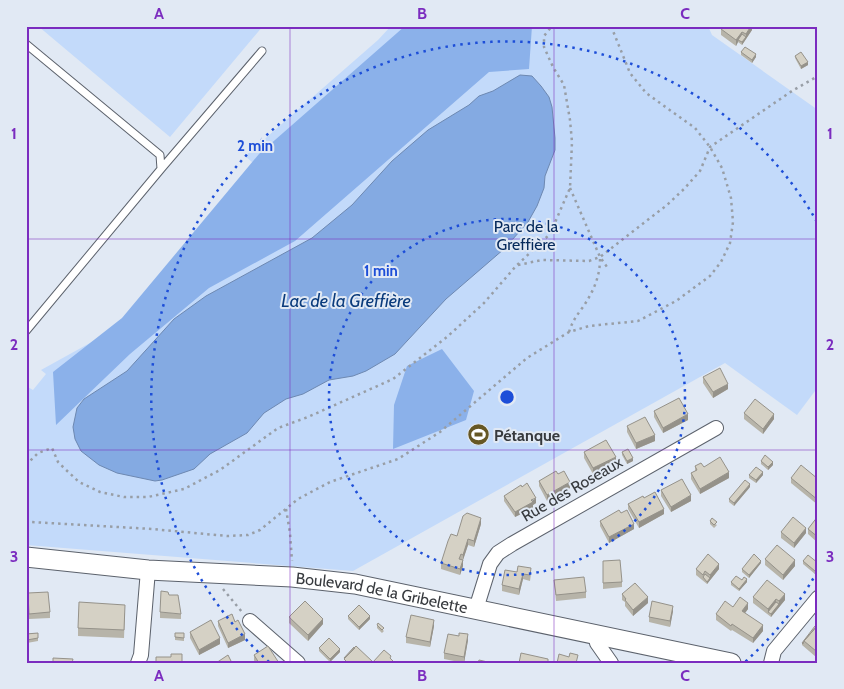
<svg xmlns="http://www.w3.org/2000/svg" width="844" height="689" font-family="Cabin,sans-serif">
	<rect width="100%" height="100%" fill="#e1e9f4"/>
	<!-- green -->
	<path fill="#c3dafa" d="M38 26H263L170 137Z
		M391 26H708L712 35 818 110V387L797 415 725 363 353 571 26 545V386L33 390 46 374 41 370 316 218 245 156 378 40Z"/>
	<!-- forest -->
	<path fill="#8bb1ea" d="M405 26H532L529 69 489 72 295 241 209 288 130 354 56 425 53 372 122 318 259 154Z
		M442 349 474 391 466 420 393 449 394 405 407 366Z"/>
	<!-- water -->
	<path fill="#84aae2" stroke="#6d88b1" d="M520 75 532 76 541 86 549 97 552 107 555 138V150L545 176 544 188 537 206 528 222 504 249 446 299 395 354 366 371 353 376 329 380 303 394 286 399 264 413 247 433 210 454 194 469 162 480 155 481 117 473 99 465 81 451 75 439 73 427 77 408 84 399 127 371 174 319 206 296 312 238 352 205 392 161 428 130 469 105 479 96 493 91Z"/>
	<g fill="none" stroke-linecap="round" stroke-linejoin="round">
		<defs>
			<path id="lane" d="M26 44 160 155 161 169 26 331
				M161 169 262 51"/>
			<path id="street" d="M476 609 490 564 498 553 512 544 716 428
				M250 621 298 663
				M595 634 597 643 611 663
				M138 663 141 655 148 570
				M771 663 774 651 818 598"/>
			<g id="secondary">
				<path id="s1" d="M26 557 148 570 292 577 355 584 731 663"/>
			</g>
		</defs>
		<!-- lane casing -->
		<use href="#lane" stroke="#5c626c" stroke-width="9"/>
		<!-- street casing -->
		<use href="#street" stroke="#5c626c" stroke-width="16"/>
		<!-- secondary casing -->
		<use href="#secondary" stroke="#5c626c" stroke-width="21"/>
		<!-- path -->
		<path stroke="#989ea6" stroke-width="2.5" stroke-dasharray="2.5 4" stroke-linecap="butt" d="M570 188 600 257 607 267
			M518 265 542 260 589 261 600 257 667 205 684 189 700 171 710 147 792 91 818 76
			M569 332C572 322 577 315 583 307 593 292 600 277 600 259
			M26 465 38 453 52 448 58 462 64 468 79 482 100 492 124 497H148L184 489 220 470 278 428 308 417 393 379 447 337 484 303 516 266 550 234 570 188 572 142 570 120 564 85 553 67 544 47V36L552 26
			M286 509 290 533 292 561
			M26 520 31 522 152 529 227 536 248 535 260 530 298 499 330 482 398 459 440 432 527 358 569 332 589 326 638 321 676 301 710 276 721 262 730 243 733 222 731 198 722 168 710 147 695 128 646 93 630 73 611 26
			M223 589 242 612"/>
		<!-- lane -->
		<use href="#lane" stroke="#fff" stroke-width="7"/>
		<!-- street -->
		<use href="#street" stroke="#fff" stroke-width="14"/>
		<!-- secondary -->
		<use href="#secondary" stroke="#fff" stroke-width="19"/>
	</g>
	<!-- wall -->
	<path fill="#b7b4a9" d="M752 26V30L742 45 738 42 736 46 721 35V29Z
		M741 52 756 57 752 63 741 55Z
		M795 56 808 65 801 69 795 58Z
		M703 377 728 389 713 398 703 383Z
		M654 411 688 420 663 433 654 417Z
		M744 413 774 419 763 434 744 419Z
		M627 426 655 441 636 449 627 432Z
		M584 452 616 462 593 474 584 458Z
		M622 452 633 461 627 464 622 455Z
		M761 461 773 465 768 470 761 464Z
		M695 466 704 467 729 478 700 494 691 479V473L695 471Z
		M558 474 570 488 547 501 539 486V481Z
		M749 475H763L756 483 749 478Z
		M791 478 818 479V505L791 483Z
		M750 487 734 506 729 502V499Z
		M661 490 691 501 671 512 661 496Z
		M504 496 536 503 533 505V508L515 517 504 501Z
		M644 498 664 514 639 528 628 509V504Z
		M621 513 634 529 609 543 600 526V521Z
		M818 516V543L808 534V529Z
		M710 521 717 525 714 528 710 524Z
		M481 524 474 547 468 545 463 560V566L460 575 441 569V563L457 536Z
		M781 532 806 533 794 548 781 538Z
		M765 559 795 566 783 580 765 565Z
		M603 561 622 582V587L603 589Z
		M803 561 818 563 815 574 803 564Z
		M761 563 749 578 742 572V569Z
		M696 569H719L707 584 696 575Z
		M517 572 531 574 530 581 523 579 519 595 502 591V585Z
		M554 580 586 592V598L556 601Z
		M742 580 747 582 739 591 731 585V582Z
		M28 593 50 612V618L29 619Z
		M622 594 648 603 633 616 625 606V602L622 600Z
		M753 597 785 600 771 617 753 603Z
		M733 607 748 609 745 613 763 631 753 643 732 630 731 631 716 620V614Z
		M673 611 670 627 649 622V617Z
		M160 612 181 614V619L160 618Z
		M125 613 124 638 78 636V628Z
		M348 616 370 619 359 630 348 619Z
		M289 617 323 624 308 641 289 623Z
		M218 621 245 640 228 648 218 626Z
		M377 625 384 631 382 633 377 628Z
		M818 625V655L816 657 802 645V643Z
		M434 626 430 647 406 643V637Z
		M190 632 220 644 199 655 190 638Z
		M38 633V641L27 643 26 634Z
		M175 633 184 638V641L175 640Z
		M468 640 464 663 444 659V653Z
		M319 648 340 652 330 662 319 651Z
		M254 655 279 663H255L254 660Z"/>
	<!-- shaded-wall -->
	<path fill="#95928a" d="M751 26H752V30L742 45V42L746 37V34Z
		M742 32V37L738 40V42L736 46V40Z
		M756 54V57L752 63V60Z
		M808 62V65L801 69V66Z
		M728 384V389L713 398V392Z
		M688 414V420L663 433V428Z
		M774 414V419L763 434V429Z
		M655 435V441L636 449V443Z
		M616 457V462L593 474V468Z
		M633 458V461L627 464V461Z
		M773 462V465L768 470V467Z
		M729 472V478L700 494V489Z
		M763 472V475L756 483V480Z
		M570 482V488L547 501V495Z
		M750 484V487L734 506V503Z
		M691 495V501L671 512V507Z
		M536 498V503L533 505V508L515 517V512Z
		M664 509V514L639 528V522Z
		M481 518V524L474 547V541Z
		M634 524V529L609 543V537Z
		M806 528V533L794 548V543Z
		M468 539V545L463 560V555Z
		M463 560V566L460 575V569Z
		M795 560V566L783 580V575Z
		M761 561V563L749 578V575Z
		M719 564V569L707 584V582L710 578V575Z
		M523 574V579L519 595V589Z
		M747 579V582L739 591V589Z
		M785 594V600L771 617V614L779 604V601Z
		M648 597V603L633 616V610Z
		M776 599V605L768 612V609Z
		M748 603V609L742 617V611Z
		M673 606V611L670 627V621Z
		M370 616V619L359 630V627Z
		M323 619V624L308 641V635Z
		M434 620V626L430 647V642Z
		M763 625V631L753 643V638Z
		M245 634V640L228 648V643Z
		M468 634V640L464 663V657Z
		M220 638V644L199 655V650Z
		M340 649V652L330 662V659Z
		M818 649V655L816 657V651Z"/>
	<!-- building -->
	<path fill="#d5d1c5" stroke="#95928a" d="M723 26H751L746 34 742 32 736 40 721 29Z
		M742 34 746 37 742 42 738 40Z
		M745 47 756 54 752 60 741 52Z
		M801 52 808 62 801 66 795 56Z
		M720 368 728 384 713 392 703 377Z
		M679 398 688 414 663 428 654 411Z
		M755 399 774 414 763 429 744 413Z
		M645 417 655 435 636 443 627 426Z
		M606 440 616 457 593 468 584 452Z
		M628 449 633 458 627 461 622 452Z
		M765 455 773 462 768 467 761 461Z
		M720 457 729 472 700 489 691 473 697 470 695 466 701 463 704 467Z
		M801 465 818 479V500L791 478Z
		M756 467 763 472 756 480 749 475Z
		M556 471 558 474 564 471 570 482 547 495 539 481Z
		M682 479 691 495 671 507 661 490Z
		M745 480 750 484 734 503 729 499Z
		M527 483 536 498 531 500 533 502 515 512 504 496 521 485 522 487Z
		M655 492 664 509 639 522 628 504 643 496 644 498Z
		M619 510 621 513 627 510 634 524 609 537 600 521Z
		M467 513 481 518 474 541 468 539 463 555 461 554 459 559 463 560 460 569 441 563 448 541 451 534 457 536 463 516Z
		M818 516V537L808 529Z
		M793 517 806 528 794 543 781 532Z
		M712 518 717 522 714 525 710 521Z
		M777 545 795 560 783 575 765 559Z
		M708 554 719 564 710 575 705 571 703 575 696 569Z
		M754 554 761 561 749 575 742 569Z
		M808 555 818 563V568L815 571 803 561Z
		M620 560 622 582 603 583V561Z
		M518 566 531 568 530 575 523 574 519 589 502 585 505 570 517 572Z
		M705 574 710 578 707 582 703 577Z
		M736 576 742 580 744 577 747 579 739 589 731 582Z
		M584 577 586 592 556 595 554 580Z
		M767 580 785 594 779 601 776 599 768 609 753 597Z
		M635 583 648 597 633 610 625 600 626 599 622 594Z
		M161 591 168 592 169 595H178L181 614 160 612Z
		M48 592 50 612 29 614 28 593Z
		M740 597 748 603 742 611 763 625 753 638 732 624 731 626 716 614 725 601 733 607Z
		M305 601 323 619 308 635 289 617Z
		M652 601 673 606 670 621 649 617Z
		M79 602 125 605 124 630 78 628Z
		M776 602 779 604 771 614 768 612Z
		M359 605 370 616 359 627 348 616Z
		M232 614 235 622 238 620 245 634 228 643 218 621Z
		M411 615 434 620 430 642 406 637Z
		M211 620 220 638 199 650 190 632Z
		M378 623 384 628 382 630 377 625Z
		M818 625V649L816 651 804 641Z
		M815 626 816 627 804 641 803 644 802 643Z
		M38 633V638L27 640 26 634Z
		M175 633H184V638L175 637Z
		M459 633 468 634 464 657 444 653 448 634 459 636Z
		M329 638 340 649 330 659 319 648Z
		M268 646 279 663H259L254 655Z
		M356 646 373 662 384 650 391 656 390 658 395 663H348L344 659Z
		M354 647 355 648 345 658H344Z
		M521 653 548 659V663H519Z
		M570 653 578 655 576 663H557L559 654 569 657Z
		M171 654H182V663H156V657H171Z
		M228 655 231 661 228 663H216Z
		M53 658 73 659 72 663H53Z
		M479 660 492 663H478Z"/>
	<!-- grid -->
	<path fill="none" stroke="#7b2cbf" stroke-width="1" stroke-opacity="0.55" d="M290 26V663M554 26V663M26 239H818M26 450H818"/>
	<!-- distance rings -->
	<g fill="none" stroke="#1d4ed8" stroke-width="2.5" stroke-dasharray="2.5 5">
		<circle cx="507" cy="397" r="178"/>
		<path d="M817 572A356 356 0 0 1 745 662M269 662A356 356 0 1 1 817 222"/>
	</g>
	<!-- icons -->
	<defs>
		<symbol id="stadium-disc" viewBox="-11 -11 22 22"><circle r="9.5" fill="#665724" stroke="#e1e9f4"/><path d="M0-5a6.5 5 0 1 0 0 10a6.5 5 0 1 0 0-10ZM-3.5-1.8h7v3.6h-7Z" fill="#fff"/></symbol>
	</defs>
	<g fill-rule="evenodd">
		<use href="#stadium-disc" x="466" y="422" width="25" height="25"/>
	</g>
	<g text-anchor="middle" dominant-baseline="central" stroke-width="4" stroke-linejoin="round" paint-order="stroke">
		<!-- park labels -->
		<g font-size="16" fill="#05295b" stroke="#e1e9f4">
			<text x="526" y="226">Parc de la<tspan x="526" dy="18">Greffière</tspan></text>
		</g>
		<!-- poi labels -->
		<g font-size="16" font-weight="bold" fill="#373a3e" stroke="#e1e9f4" text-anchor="start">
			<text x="494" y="435">Pétanque</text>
		</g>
		<!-- street labels -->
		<g font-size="16" fill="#373a3e" stroke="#e1e9f4">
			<text transform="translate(572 489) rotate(-30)">Rue des Roseaux</text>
			<text stroke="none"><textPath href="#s1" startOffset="358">Boulevard de la Gribelette</textPath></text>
		</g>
		<!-- water labels -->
		<g font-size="18" font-style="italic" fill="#0a3b7c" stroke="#e1e9f4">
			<text x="346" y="301">Lac de la Greffière</text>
		</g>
	</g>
	<circle cx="507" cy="397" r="8" fill="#1d4ed8" stroke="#e1e9f4" stroke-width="2.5"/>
	<g font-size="15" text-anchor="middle" font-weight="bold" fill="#1d4ed8" stroke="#e1e9f4" stroke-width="4" stroke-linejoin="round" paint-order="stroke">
		<text x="255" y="151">2 min</text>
		<text x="381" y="276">1 min</text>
	</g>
	<!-- border -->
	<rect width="844" height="689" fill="none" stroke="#e1e9f4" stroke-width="55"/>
	<rect x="28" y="28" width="788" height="634" fill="none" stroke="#7b2cbf" stroke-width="2"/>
	<g font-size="16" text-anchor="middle" font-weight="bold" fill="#7b2cbf">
		<text x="159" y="19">A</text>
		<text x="422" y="19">B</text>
		<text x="685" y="19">C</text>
		<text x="14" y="139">1</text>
		<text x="830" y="139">1</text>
		<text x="14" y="350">2</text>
		<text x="830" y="350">2</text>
		<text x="14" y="562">3</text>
		<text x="830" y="562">3</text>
		<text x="159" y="681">A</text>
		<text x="422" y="681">B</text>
		<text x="685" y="681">C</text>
	</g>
</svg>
